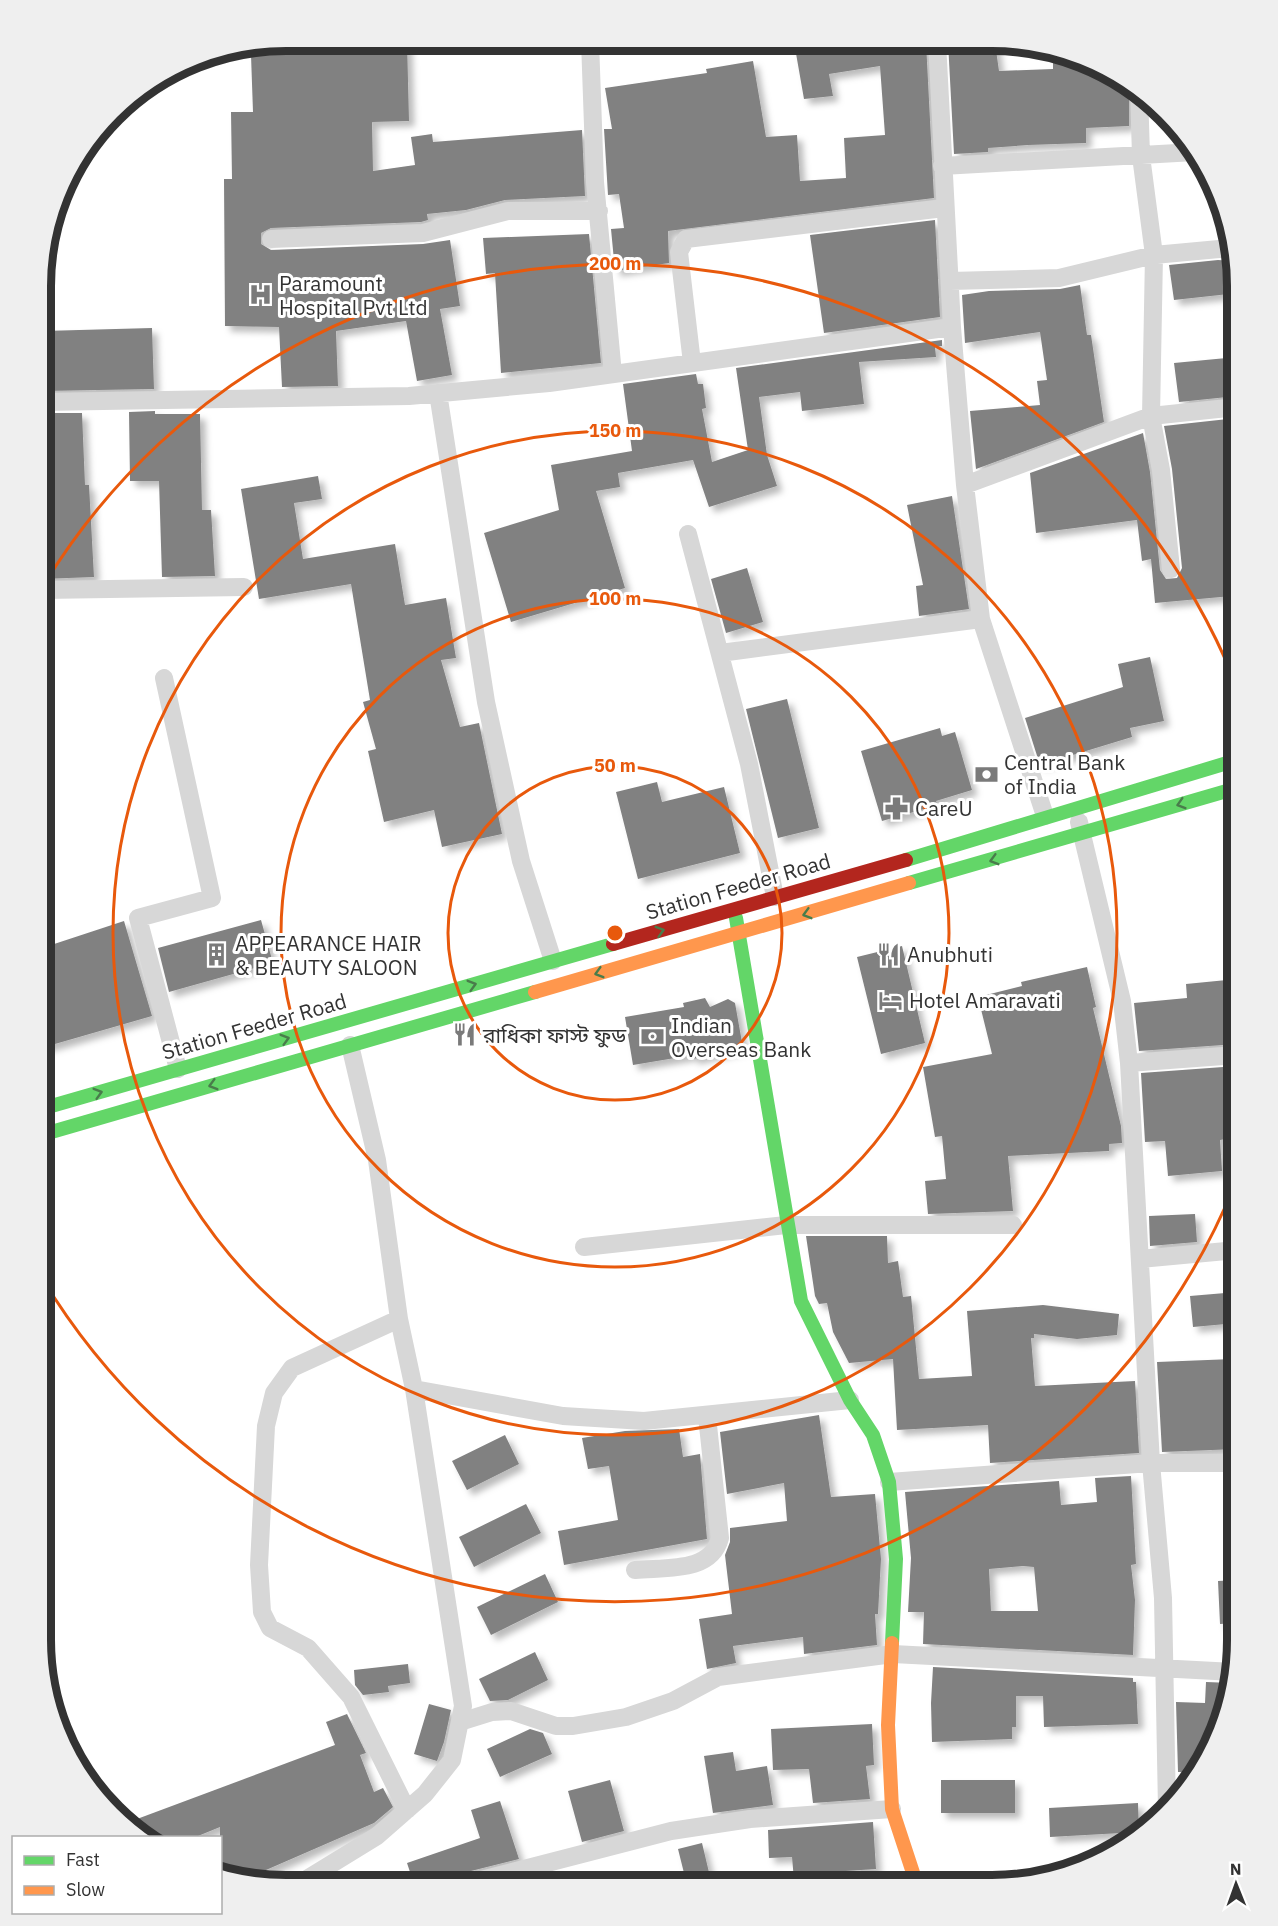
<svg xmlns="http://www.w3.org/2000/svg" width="1278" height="1926" font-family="'IBM Plex Sans','Noto Sans Bengali',sans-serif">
	<defs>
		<filter id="shadow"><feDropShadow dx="5.5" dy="5.5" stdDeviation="3" flood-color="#0004"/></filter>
	</defs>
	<rect width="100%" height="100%" fill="#fff"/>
	<!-- building -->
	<path fill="#818181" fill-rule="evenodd" filter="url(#shadow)" d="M286 40 407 41 409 121 372 122 373 171 415 165 411 137 432 134 433 142 582 130 585 196 505 200 466 210 427 214 428 220 421 222 271 228 261 233V244L271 250 423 244 450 240 460 306 440 309 452 375 417 381 406 321 336 331 338 386 282 387 279 327 225 326 224 179H232L231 112H253L251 55H256V46Z
		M794 42H926L934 198 668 231 669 263 615 271 611 229 624 228 619 194 608 195 604 129H612L605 88 707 73 706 69 753 61 766 137 797 135 800 181 846 178 844 138 885 135 880 66 829 74 833 96 804 99Z
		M948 42 995 43 999 71 1053 69V50L1085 59 1129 84V126L1086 128V143L1028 145 988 148V152L954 154Z
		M935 220 940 317 824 333 810 235Z
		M589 234 601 363 501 373 495 273 486 274 483 238Z
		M1218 260 1232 261 1238 293 1174 300 1169 265Z
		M1080 285 1087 335H1091L1104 422 976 469 970 411 1040 405 1037 381 1047 380 1040 332 965 343 962 295 989 291 1060 289Z
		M152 328 154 389 42 391 43 331Z
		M942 340V346L935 347 936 357 859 362 864 404 802 411 800 392 759 397 767 455 777 486 709 507 693 460 618 473 620 487 596 491 625 588 511 622 484 533 559 510 551 465 632 451 623 384 696 374 698 384H703L706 408 702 409 712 462 748 450 736 368Z
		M1237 357V396L1179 402 1174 363Z
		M155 411V414H200L202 510H211L215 576 162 577 159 481H130L129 412Z
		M42 413H82L85 485H89L94 577 42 579V530L54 529 50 463 42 464Z
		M1237 418V546L1229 547 1232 596 1155 603 1151 559 1142 561 1137 520 1036 533 1030 473 1143 433 1150 472 1160 570 1166 579 1177 578 1182 568 1172 469 1164 426Z
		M318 476 322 499 294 503 303 559 395 544 405 605 446 598 456 658 441 660 460 727 479 723 502 834 442 847 434 810 384 822 368 751 376 749 363 702 370 700 351 584 259 599 241 489Z
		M952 496 969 609 919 616 916 586 923 585 907 505Z
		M747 568 763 622 726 633 711 579Z
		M1150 657 1164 721 1130 728 1132 737 1040 765 1025 718 1123 687 1118 664Z
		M787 699 819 828 778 838 746 709Z
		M940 728 942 736 955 732 972 790 936 801 938 805 882 821 861 751Z
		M657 782 662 802 724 787 740 853 638 879 616 792Z
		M261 920 273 963 169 992 158 948Z
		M124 921 152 1016 41 1048 42 948Z
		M902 946 925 1043 881 1054 857 957Z
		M1087 967 1096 1007 1093 1008 1121 1126 1122 1143 1109 1144V1151L1008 1156 1013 1211 928 1214 925 1181 946 1179 942 1136 935 1137 923 1067 992 1054 978 997 1022 986 1021 982Z
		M1237 979V1044L1139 1051 1134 1003 1187 998 1186 984Z
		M705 998 710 1007 728 999 735 1003 743 1048 693 1059V1055L633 1065 625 1017 684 1007 683 1003Z
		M1237 1066V1137L1220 1140 1222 1171 1168 1176 1165 1141 1145 1142 1141 1073Z
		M1195 1214 1197 1242 1150 1246 1149 1216Z
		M806 1236H887L888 1263 898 1261 903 1297 911 1296 919 1379 972 1376 967 1311 1043 1305 1119 1314 1117 1335 1077 1339 1034 1334V1338H1031L1035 1386 1135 1381 1139 1453 990 1463 988 1425 897 1430 893 1359 849 1363 833 1332 827 1303 819 1304 815 1296Z
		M1237 1292V1323L1193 1327 1190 1296Z
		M1233 1359 1237 1449 1162 1452 1157 1362Z
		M819 1415 831 1497 875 1494 881 1559 878 1614H875L877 1645 804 1654 803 1637 733 1646 736 1663 707 1669 699 1619 732 1614 725 1555 730 1542V1528L787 1521 784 1483 727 1494 720 1432Z
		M679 1429 683 1457 700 1454 707 1539 564 1565 558 1531 618 1520 609 1466 588 1469 582 1438 625 1431Z
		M505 1435 519 1464 467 1490 452 1461Z
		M1131 1476 1136 1564 1131 1565 1135 1600 1133 1655 923 1644 924 1612H908L911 1558 905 1492 1059 1481 1061 1505 1097 1502 1095 1478ZM1023 1566 1034 1567 1038 1611H991L989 1569Z
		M526 1504 541 1533 474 1567 459 1537Z
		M545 1574 558 1602 491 1635 477 1607Z
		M1237 1580V1623L1220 1624 1218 1581Z
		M535 1652 548 1680 508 1700 490 1701 479 1679Z
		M408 1664 410 1683 388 1686 389 1692 363 1695 355 1685 354 1670Z
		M933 1667 1133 1678V1682H1136L1138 1724 1044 1727 1043 1696H1016V1727H1012V1739L932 1742 931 1703Z
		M1206 1682 1232 1683 1224 1719 1196 1772H1178L1176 1702 1205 1703Z
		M429 1704 451 1710 444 1742 437 1761 414 1754Z
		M347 1714 366 1753 360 1755 374 1792 383 1788 393 1807 374 1823 243 1880 220 1874V1827L193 1838H144L137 1819 335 1745 326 1722Z
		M872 1724 874 1765 866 1766 870 1799 813 1803 809 1769 773 1770 771 1729Z
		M530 1729 543 1733 552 1754 500 1777 487 1749Z
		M733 1752 736 1771 767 1766 773 1805 713 1813 704 1756Z
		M610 1780 624 1831 582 1842 568 1791Z
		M941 1780H1015V1813H941Z
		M500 1801 519 1859 463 1873 458 1876 455 1884H414L407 1863 480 1838 471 1810Z
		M1138 1803 1139 1832 1050 1837 1049 1808Z
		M873 1822 876 1869 815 1873 816 1878 794 1880 792 1857 769 1858 768 1830Z
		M702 1843 712 1885H687L678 1849Z"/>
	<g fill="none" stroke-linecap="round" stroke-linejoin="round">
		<!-- street -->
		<path stroke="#d7d7d7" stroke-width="18" d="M590 41 595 182 613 374
			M937 42 952 327 965 485 981 619 1045 816
			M1139 90 1141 156 1154 255 1151 416 1161 470 1171 569
			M942 166 1195 152
			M271 239 423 233 508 211H599
			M950 281 1059 278 1154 255 1230 248
			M692 363 679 252 686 239 944 208
			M438 393 486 702 521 861 553 961
			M42 402 409 396 549 383 952 327
			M965 485 1151 416 1237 407
			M688 534 749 764 775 897
			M42 590 244 587
			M720 653 981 619
			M164 678 212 898 138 918 178 1069
			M1079 822 1122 1001 1129 1063 1151 1463 1163 1598 1167 1809
			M1129 1063 1237 1055
			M584 1247 786 1225H1013
			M1140 1259 1237 1250
			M399 1319 292 1368 274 1393 266 1426 259 1565 262 1612 270 1628 308 1648 351 1697 407 1810
			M414 1389 563 1416 644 1421 850 1400
			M889 1482 1151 1463H1237
			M635 1570C666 1567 711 1573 720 1538L707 1416
			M460 1722 492 1712 511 1711 556 1726H573L626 1717 673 1701 718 1677 893 1654 1234 1672
			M292 1884 307 1879 377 1836 425 1794 452 1760 463 1706 414 1389 399 1319 377 1160 350 1045
			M466 1884 671 1831 750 1819 892 1809"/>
		<!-- fast -->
		<path stroke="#63d668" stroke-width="14" d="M906 860 1237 760
			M909 883 1237 788
			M736 918 801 1301 850 1400 873 1435 889 1482 896 1559 892 1643
			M41 1109 613 944
			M41 1135 535 992"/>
		<!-- slow -->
		<path stroke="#ff974d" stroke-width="14" d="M535 992 909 883
			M892 1643 888 1725 892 1809 917 1885"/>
		<!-- jam -->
		<path stroke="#b3261e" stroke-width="14" d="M613 944 906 860"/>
	</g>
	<!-- one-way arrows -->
	<defs><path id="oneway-chevron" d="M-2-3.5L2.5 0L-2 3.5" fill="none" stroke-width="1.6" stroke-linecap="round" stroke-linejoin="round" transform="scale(1.5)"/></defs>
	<g stroke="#497c4b">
		<use href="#oneway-chevron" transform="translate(1181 804) rotate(163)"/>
		<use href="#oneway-chevron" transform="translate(994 860) rotate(164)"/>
		<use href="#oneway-chevron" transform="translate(807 914) rotate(164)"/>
		<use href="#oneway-chevron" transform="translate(660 931) rotate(-16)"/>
		<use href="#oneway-chevron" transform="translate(599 973) rotate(164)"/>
		<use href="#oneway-chevron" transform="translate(472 985) rotate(-16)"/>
		<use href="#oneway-chevron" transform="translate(285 1039) rotate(-16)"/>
		<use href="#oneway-chevron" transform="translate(213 1085) rotate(164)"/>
		<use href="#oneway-chevron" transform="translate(98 1093) rotate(-16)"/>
	</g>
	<!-- distance rings -->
	<g fill="none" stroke="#e8590c" stroke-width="3">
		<circle cx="615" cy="933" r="167"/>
		<circle cx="615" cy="933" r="334"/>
		<circle cx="615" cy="933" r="502"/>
		<path d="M1235 1184A669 669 0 0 1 42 1278M45 583A669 669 0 0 1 1235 682"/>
	</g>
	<!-- icons -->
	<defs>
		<symbol id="hospital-bare" viewBox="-9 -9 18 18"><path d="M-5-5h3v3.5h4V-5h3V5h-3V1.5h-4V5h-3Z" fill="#7a7a7a" stroke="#fff" stroke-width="2.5" paint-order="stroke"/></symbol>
		<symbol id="bank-bare" viewBox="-9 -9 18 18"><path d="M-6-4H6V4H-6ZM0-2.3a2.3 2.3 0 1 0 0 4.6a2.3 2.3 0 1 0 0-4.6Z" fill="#7a7a7a" stroke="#fff" stroke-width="2.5" paint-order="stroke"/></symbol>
		<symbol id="pharmacy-bare" viewBox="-9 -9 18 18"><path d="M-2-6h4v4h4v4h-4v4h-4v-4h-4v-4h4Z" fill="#7a7a7a" stroke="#fff" stroke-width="2.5" paint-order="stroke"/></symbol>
		<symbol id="restaurant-bare" viewBox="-9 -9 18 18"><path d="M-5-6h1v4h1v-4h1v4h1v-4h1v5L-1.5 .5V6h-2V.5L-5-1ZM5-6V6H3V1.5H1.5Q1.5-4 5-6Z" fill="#7a7a7a" stroke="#fff" stroke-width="2.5" paint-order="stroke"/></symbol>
		<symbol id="building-bare" viewBox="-9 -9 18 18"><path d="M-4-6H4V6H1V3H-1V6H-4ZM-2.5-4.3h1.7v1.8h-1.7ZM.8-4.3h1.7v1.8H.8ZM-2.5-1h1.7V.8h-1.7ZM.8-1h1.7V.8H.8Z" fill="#7a7a7a" stroke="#fff" stroke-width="2.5" paint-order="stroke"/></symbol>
		<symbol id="hotel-bare" viewBox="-9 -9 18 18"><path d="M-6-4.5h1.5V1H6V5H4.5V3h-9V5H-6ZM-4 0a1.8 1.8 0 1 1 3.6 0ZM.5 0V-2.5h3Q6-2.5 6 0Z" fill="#7a7a7a" stroke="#fff" stroke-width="2.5" paint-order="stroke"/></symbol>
	</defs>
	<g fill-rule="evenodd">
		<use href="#hospital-bare" x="244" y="278" width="33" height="33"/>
		<use href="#bank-bare" x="970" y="758" width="33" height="33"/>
		<use href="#pharmacy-bare" x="880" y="792" width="33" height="33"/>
		<use href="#restaurant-bare" x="872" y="938" width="33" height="33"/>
		<use href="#building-bare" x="200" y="938" width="33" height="33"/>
		<use href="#hotel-bare" x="874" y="984" width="33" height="33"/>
		<use href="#restaurant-bare" x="448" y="1018" width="33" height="33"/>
		<use href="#bank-bare" x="636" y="1020" width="33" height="33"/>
	</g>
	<g text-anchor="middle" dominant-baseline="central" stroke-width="6" stroke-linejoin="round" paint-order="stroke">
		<!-- poi labels -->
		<g font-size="21" fill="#333" stroke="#fff" text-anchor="start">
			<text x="279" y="283">Paramount<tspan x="279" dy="24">Hospital Pvt Ltd</tspan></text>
			<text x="1004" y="762">Central Bank<tspan x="1004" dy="24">of India</tspan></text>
			<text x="915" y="808">CareU</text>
			<text x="235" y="943">APPEARANCE HAIR<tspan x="235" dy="24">&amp; BEAUTY SALOON</tspan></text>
			<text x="907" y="954">Anubhuti</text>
			<text x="909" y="1000">Hotel Amaravati</text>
			<text x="671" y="1025">Indian<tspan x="671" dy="24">Overseas Bank</tspan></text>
			<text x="483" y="1035">রাধিকা ফাস্ট ফুড</text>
		</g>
		<!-- street labels -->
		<g font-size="21" fill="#333" stroke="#fff">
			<text transform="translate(738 886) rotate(-16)">Station Feeder Road</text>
			<text transform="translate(254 1026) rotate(-16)">Station Feeder Road</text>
		</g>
	</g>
	<!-- crop -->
	<path d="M0 0H1278V1926H0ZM286 51H992A235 235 0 0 1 1227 286V1640A235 235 0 0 1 992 1875H286A235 235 0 0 1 51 1640V286A235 235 0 0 1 286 51Z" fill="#efefef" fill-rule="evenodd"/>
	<path fill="none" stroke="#333" stroke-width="8" d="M286 51H992A235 235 0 0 1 1227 286V1640A235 235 0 0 1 992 1875H286A235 235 0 0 1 51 1640V286A235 235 0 0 1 286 51Z"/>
	<circle cx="615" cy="933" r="9" fill="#e8590c" stroke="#fff" stroke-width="3"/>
	<g font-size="18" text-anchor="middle" font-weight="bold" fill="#e8590c" stroke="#fff" stroke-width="6" stroke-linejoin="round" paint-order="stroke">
		<text x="615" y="270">200 m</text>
		<text x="615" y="437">150 m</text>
		<text x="615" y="605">100 m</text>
		<text x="615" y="772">50 m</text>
	</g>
	<!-- legend -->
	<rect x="12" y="1836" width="210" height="78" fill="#ffffff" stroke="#adadad" stroke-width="1.5"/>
	<rect x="24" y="1856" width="30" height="9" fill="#63d668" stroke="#adadad" stroke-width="1.5"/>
	<text x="66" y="1866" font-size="18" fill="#333333">Fast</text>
	<rect x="24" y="1886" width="30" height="9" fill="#ff974d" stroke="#adadad" stroke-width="1.5"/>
	<text x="66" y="1896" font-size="18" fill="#333333">Slow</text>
	<!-- north arrow -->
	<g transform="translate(1236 1884) rotate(359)" stroke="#ffffff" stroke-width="4.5" paint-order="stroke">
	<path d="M0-4.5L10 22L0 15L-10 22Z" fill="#333333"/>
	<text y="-9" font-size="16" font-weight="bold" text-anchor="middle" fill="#333333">N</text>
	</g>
</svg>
